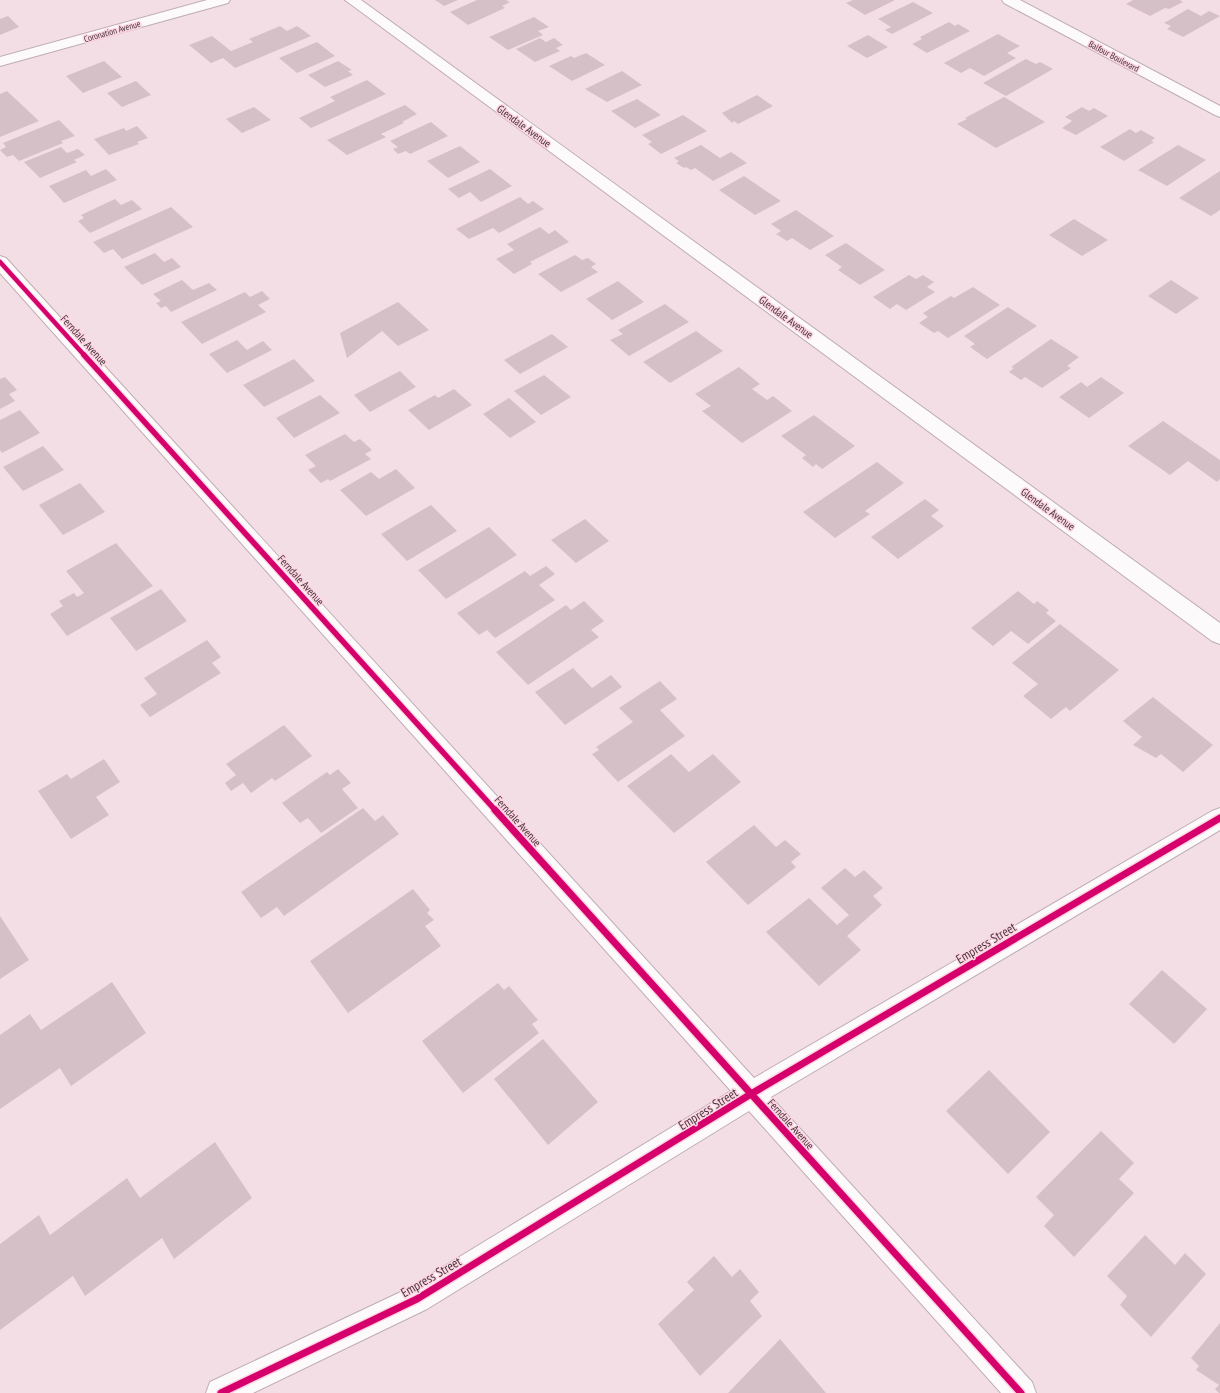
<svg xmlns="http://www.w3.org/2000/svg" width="1220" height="1393" font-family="'PT Sans Narrow',sans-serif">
	<rect width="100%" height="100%" fill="#f4dee6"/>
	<!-- building -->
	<path fill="#d5c0c8" d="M435 0H458L444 6Z
		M477 0H506L510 2 502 6 505 8 468 25 450 12Z
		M853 0H895L865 15 846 3Z
		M1133 0H1180L1183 2 1169 9 1165 8 1150 16 1126 4Z
		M913 2 933 13 892 34 885 30 891 27 878 19Z
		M1188 9 1201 16 1209 11 1220 16 1183 37 1167 29 1171 26 1164 23Z
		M8 16 19 27 0 35V19Z
		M534 17 549 27 538 31 543 35 508 50 489 37Z
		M949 22 955 26 958 24 970 31 927 53 912 44 922 39 920 37Z
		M280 26 287 31 297 26 311 36 235 68 223 58 211 63 189 45 212 36 231 51 253 42 249 39Z
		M998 34 1020 46 1007 53 1016 58 984 76 970 68 961 73 944 63Z
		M868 35 888 47 867 58 847 46Z
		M540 38 546 42 554 38 563 45 556 48 560 51 535 62 516 49Z
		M317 42 335 56 297 73 279 58Z
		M586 53 605 65 572 81 549 66 571 56 574 58Z
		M1026 59 1036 64 1040 62 1053 69 1006 96 983 83Z
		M104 61 122 77 83 93 66 76Z
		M338 61 352 70 348 71 353 75 325 87 308 75Z
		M622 71 642 85 607 102 585 89Z
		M367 80 386 94 311 128 299 118 335 101 330 97Z
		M136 81 151 95 122 107 107 93Z
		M7 91 39 121 0 137V94Z
		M757 95 773 106 738 124 734 121 732 123 722 113Z
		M1004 97 1045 122 996 148 957 124 967 119 965 118Z
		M637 99 661 115 635 128 611 111Z
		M405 105 417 114 402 122 404 123 381 134 386 137 347 155 327 140Z
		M254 107 271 120 242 133 226 119Z
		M1082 107 1089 111 1094 108 1108 116 1076 135 1062 128 1072 121 1065 117Z
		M683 115 707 131 661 154 648 144 652 142 642 135Z
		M59 120 75 136 61 141 63 143 19 161 13 155 7 157 0 150 6 147 3 143Z
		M431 122 448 136 410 154 406 151 398 154 393 149 398 147 390 141Z
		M137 126 148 138 137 142 139 144 109 155 94 139 124 128 126 131Z
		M1130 129 1136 133 1141 130 1155 138 1151 141 1154 142 1124 161 1100 147Z
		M701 145 720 158 731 152 747 163 713 181 695 168 691 170 686 167 684 168 676 163 679 161 674 158Z
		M1178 145 1206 160 1167 186 1138 170Z
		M460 146 480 162 448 178 427 161Z
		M61 147 67 153 78 149 85 155 74 160 77 162 40 178 24 162Z
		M106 169 117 180 64 203 49 186 86 170 91 176Z
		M490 169 512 186 481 202 470 192 459 198 448 189Z
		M1220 171V210L1211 216 1179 198Z
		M744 176 781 201 755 215 719 190Z
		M520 197 528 204 533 201 544 209 499 233 493 228 469 239 456 229Z
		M115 199 121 205 132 200 142 209 90 233 78 221 84 218 81 215Z
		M171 207 193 227 122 259 113 249 104 253 93 242Z
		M796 210 834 236 810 250 792 238 787 241 776 234 781 231 771 224Z
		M1074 219 1108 240 1082 256 1049 235Z
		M540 227 549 234 555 230 569 242 530 262 532 264 514 274 496 259 514 250 507 244Z
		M846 243 885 270 860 285 838 270 842 267 825 255Z
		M155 253 164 262 172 258 181 267 142 285 124 267Z
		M575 255 582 260 588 258 596 264 591 267 598 272 561 292 538 274Z
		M909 275 916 279 923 275 934 282 927 287 935 292 906 310 897 304 890 309 873 297Z
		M182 280 193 290 209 283 217 290 171 312 166 306 161 308 156 303 161 301 153 294Z
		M1171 280 1199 298 1176 314 1148 296Z
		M618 281 644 302 612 320 586 299Z
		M973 287 1000 305 948 338 938 331 934 333 919 323 928 317 923 313 951 296 954 298Z
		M262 291 270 299 258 305 266 312 202 344 181 322 245 292 250 297Z
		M398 302 429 330 398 346 382 331 347 358 340 333Z
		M665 304 689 322 629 356 610 340 623 334 618 330Z
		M1008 307 1037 326 987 359 970 347 975 344 964 336Z
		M696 331 723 351 670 383 643 362Z
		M552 334 568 347 520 374 504 360Z
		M1051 339 1079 357 1067 366 1071 368 1042 388 1025 377 1021 380 1009 372 1014 368 1011 367Z
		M237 340 247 350 263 341 272 350 227 373 209 354Z
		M294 359 315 381 264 407 243 385Z
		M739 367 760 384 752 389 767 400 773 396 792 411 742 443 702 411 711 406 695 394Z
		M400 371 416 387 370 412 354 395Z
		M544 375 571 397 541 415 514 391Z
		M5 377 17 390 9 394 15 401 0 409V379Z
		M1101 377 1124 393 1089 418 1059 397 1081 382 1087 387Z
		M454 389 472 405 429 430 408 410 435 395 438 398Z
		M320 395 340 413 294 438 276 418Z
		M509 398 536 422 510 438 483 414Z
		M20 410 40 433 2 453 0 450V420Z
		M814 415 855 446 822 469 816 464 813 467 802 458 806 455 781 436Z
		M1163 421 1220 460V479L1217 482 1188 461 1170 475 1128 446Z
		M345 434 354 442 360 439 372 450 365 454 371 459 330 481 328 479 321 483 308 470 316 466 305 455Z
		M43 446 64 470 23 491 3 467Z
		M877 462 904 483 865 511 870 514 835 538 803 512Z
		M396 469 415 488 366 516 340 490 371 472 379 479Z
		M80 483 105 512 63 535 39 505Z
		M925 499 939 510 931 516 944 526 898 559 871 537Z
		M431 505 457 531 407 561 381 534Z
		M585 519 609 541 576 563 551 540Z
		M489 527 517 555 446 599 418 570Z
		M116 543 153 586 67 636 50 614 63 606 59 601 74 593 77 597 84 593 66 571Z
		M546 566 555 574 539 585 555 600 495 638 487 630 479 635 457 613 525 571 530 576Z
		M161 589 187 621 136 651 110 618Z
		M1018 591 1034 604 1037 601 1049 610 1046 613 1056 621 1028 644 1011 631 993 646 971 628Z
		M584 601 604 621 591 630 599 637 528 685 496 652 566 605 571 610Z
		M1060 624 1119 670 1070 711 1066 707 1051 719 1023 696 1038 684 1012 663Z
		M207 640 221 657 212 663 221 673 150 717 140 705 157 694 144 678Z
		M573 668 592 688 611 675 622 687 565 725 535 692Z
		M660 681 677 699 660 710 685 736 618 782 592 754 599 750 596 747 633 722 619 708Z
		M1153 697 1213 745 1183 772 1161 754 1156 758 1133 745 1142 737 1123 721Z
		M284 725 312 756 275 781 272 778 251 793 243 783 231 791 225 783 236 775 226 764Z
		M671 754 689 772 713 754 741 782 674 833 627 786Z
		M104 759 120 782 96 797 109 815 71 839 38 791 67 774 71 779Z
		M338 769 351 783 342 789 358 808 321 833 308 818 300 823 282 803 327 772 330 775Z
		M363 808 375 821 383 815 399 834 284 916 277 907 261 918 241 892Z
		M754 825 776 847 785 840 801 854 791 862 796 867 748 905 706 862Z
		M845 868 855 877 864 870 883 888 873 896 882 905 847 936 861 950 819 986 766 932 809 898 837 925 849 915 821 888Z
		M413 889 430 910 427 913 434 920 425 926 441 946 348 1013 310 961Z
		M0 916 29 960 0 979Z
		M1162 970 1207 1009 1174 1044 1129 1004Z
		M112 982 146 1033 71 1086 60 1068 0 1109V1035L30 1014 41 1030Z
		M498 983 504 990 509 986 538 1020 532 1024 539 1033 463 1093 422 1041Z
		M543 1039 598 1102 548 1145 494 1079Z
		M989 1070 1050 1132 1008 1174 946 1111Z
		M1101 1131 1134 1163 1119 1179 1134 1193 1074 1257 1044 1226 1054 1215 1036 1197Z
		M215 1142 252 1198 174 1259 162 1238 85 1296 73 1276 0 1330V1244L39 1215 50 1235 127 1178 140 1198Z
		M1145 1235 1175 1265 1185 1253 1206 1274 1151 1337 1120 1305 1127 1296 1107 1276Z
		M714 1256 732 1277 740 1269 759 1292 750 1301 762 1316 700 1376 658 1324 694 1290 687 1282Z
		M1220 1323V1393H1219L1215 1389 1219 1385 1196 1370 1199 1366 1191 1358Z
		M780 1339 826 1393H728Z"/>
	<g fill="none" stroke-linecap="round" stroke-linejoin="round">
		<defs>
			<path id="street" d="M207 0H230L228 3 0 66V57Z
				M345 0H361L1220 623V644L1212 641Z
				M1002 0H1020L1220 106V117L1215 115 1004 3Z
				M0 256 6 258 754 1078 1212 811 1220 808V830L771 1097 1032 1382 1036 1393H1001L749 1111 427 1309 253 1393H206L210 1382 407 1289 731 1091 0 273Z"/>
		</defs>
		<!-- street casing -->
		<use href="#street" stroke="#beadb3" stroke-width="2"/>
		<!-- street -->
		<use href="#street" fill="#fdfafb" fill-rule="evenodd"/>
		<defs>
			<path id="cycleway-far2" d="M0 262 85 356"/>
			<path id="cycleway-far1" d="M84 355 496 811"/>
			<path id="cycleway" d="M495 810 1021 1393
				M221 1393 417 1299 751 1094 1220 818"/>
		</defs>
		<!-- cycleway-far2 casing -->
		<use href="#cycleway-far2" stroke="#fdd5e3" stroke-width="6"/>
		<!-- cycleway-far1 casing -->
		<use href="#cycleway-far1" stroke="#fdd5e3" stroke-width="8"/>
		<!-- cycleway casing -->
		<use href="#cycleway" stroke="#fdd5e3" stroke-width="10"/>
		<!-- cycleway-far2 -->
		<use href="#cycleway-far2" stroke="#d6006c" stroke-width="4.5"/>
		<!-- cycleway-far1 -->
		<use href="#cycleway-far1" stroke="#d6006c" stroke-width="5.5"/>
		<!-- cycleway -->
		<use href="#cycleway" stroke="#d6006c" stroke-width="7"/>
	</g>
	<g text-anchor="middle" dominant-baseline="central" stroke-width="3" stroke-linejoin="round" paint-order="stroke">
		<!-- far-street labels -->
		<g font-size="9" fill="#44353a" stroke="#fdd5e3">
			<text transform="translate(112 31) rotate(-16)">Coronation Avenue</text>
			<text transform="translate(1114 56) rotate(28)">Balfour Boulevard</text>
		</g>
		<!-- street labels -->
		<g font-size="11" fill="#44353a" stroke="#fdd5e3">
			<text transform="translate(524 126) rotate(36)">Glendale Avenue</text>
			<text transform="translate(786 317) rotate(36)">Glendale Avenue</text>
			<text transform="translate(84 340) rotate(48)">Ferndale Avenue</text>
			<text transform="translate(1048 509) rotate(36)">Glendale Avenue</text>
			<text transform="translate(301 580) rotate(48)">Ferndale Avenue</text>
			<text transform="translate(518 821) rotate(48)">Ferndale Avenue</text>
			<text transform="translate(791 1124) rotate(48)">Ferndale Avenue</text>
		</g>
		<!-- near-street labels -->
		<g font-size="13" fill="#44353a" stroke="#fdd5e3">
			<text transform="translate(986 943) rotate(-31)">Empress Street</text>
			<text transform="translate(708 1109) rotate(-32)">Empress Street</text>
			<text transform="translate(431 1277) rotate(-30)">Empress Street</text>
		</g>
	</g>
</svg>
